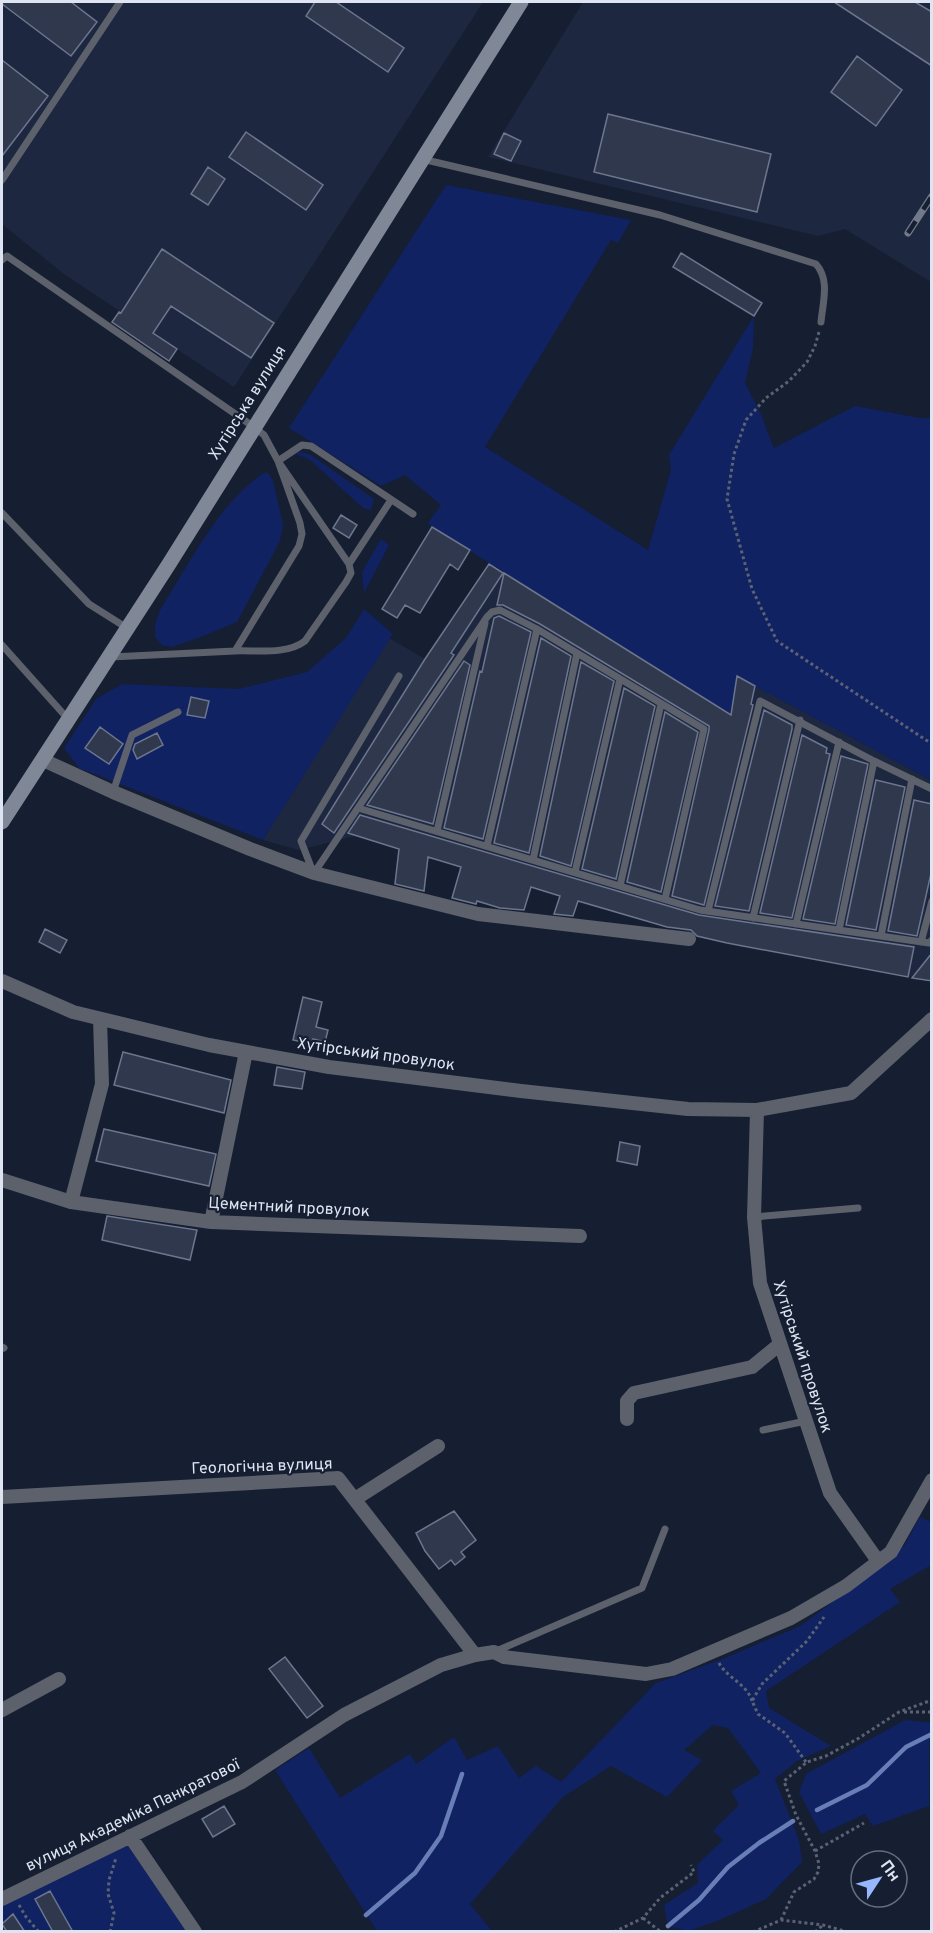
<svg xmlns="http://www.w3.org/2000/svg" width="933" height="1933" font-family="Overpass,sans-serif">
	<rect width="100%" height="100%" fill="#161e31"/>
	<!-- built -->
	<path fill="#1d2740" d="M2 2H483L234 387 64 274 2 224Z
		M583 2H931V282L845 229 818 236 488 157Z
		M489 564 730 715 737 676 931 780V981L727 943 355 836 299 850 263 840 389 638 425 659Z"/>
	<!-- green -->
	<path fill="#102262" d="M446 185 631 220 618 243 611 240 485 447 648 550 671 470 669 455 754 316 753 348 745 383 760 412 774 448 855 406 920 418H931V780L738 677 731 715 432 527 428 523 441 505 405 475 381 486 289 428Z
		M298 451 311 455 374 499 371 510 363 508 310 460 296 454Z
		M266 472 270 475 273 481 283 524 280 541 237 622 201 637 172 647 162 645 155 637V625L160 610C186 569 223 496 266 472Z
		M381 539 389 545 364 593 362 572Z
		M364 609 393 634 263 840 79 768 64 748 96 699 122 684 239 689 307 672 346 638Z
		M920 1517 931 1522V1565L890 1589 900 1602 766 1691 769 1708 831 1746 797 1761 775 1779 799 1840 802 1862 766 1899 715 1922 688 1931 668 1926 664 1905 698 1883 697 1865 723 1840 713 1831 739 1805 731 1791 761 1773 728 1728 713 1725 684 1750 702 1760 667 1797 611 1766 563 1797 470 1904 492 1931H377L275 1770 309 1748 340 1798 410 1754 416 1764 454 1737 467 1760 498 1746 519 1778 536 1766 561 1782 656 1683 725 1658 800 1626 878 1569 904 1546Z
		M905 1720 931 1723V1741H929V1806L873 1826 865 1814 821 1834 799 1792 806 1774Z
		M129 1842 191 1932H2V1906Z"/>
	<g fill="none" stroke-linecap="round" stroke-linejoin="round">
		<!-- stream -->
		<path stroke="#687eb7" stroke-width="4.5" d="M817 1810 867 1785 906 1747 932 1734
			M366 1915 415 1873 441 1836 462 1774
			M668 1926 699 1900 728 1867 759 1843 793 1821"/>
	</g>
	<!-- building -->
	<path fill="#30384d" stroke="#6c768e" stroke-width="1.5" d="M2 2H71L97 22 71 56 2 4Z
		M315 2H336L404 48 388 72 306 16Z
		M834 2H915L932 12V66Z
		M857 56 902 90 876 126 831 92Z
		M2 60 48 96 2 156Z
		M608 114 771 154 757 212 594 172Z
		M246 132 323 185 306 210 229 157Z
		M504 133 521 141 511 161 494 154Z
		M208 167 225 179 208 205 191 194Z
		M162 249 274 323 251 358 171 306 153 333 177 349 169 361 112 322 119 312 121 313Z
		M681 253 762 303 754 316 673 267Z
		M341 515 357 525 349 538 333 528Z
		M432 527 470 550 458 570 450 564 420 613 405 605 397 618 382 609Z
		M489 564 503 573 451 653 454 655 334 833 322 824 425 659Z
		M504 573 731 715 737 676 755 686 751 704 753 705 704 905 672 896 709 730V726L540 624 503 605H497Z
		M499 616 531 632 483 839 444 828 480 671 482 672 494 618Z
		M541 638 571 656 529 853 494 843Z
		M464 661 470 665 433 824 367 805Z
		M581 662 614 681 571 866 540 856Z
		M624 688 655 706 616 879 582 869Z
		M191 697 209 701 205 718 187 715Z
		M764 710 792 725V729L749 911 715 906Z
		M665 712 698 732 661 892 627 882Z
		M100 727 123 744 109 764 85 748Z
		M157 733 163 745 137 759 133 750 135 744Z
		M802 735 827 748 826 753 830 754 792 918 760 913Z
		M841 756 868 764 835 924 803 919Z
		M876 780 905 787 876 930 846 925Z
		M914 800 932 804V869L917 936 888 931Z
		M360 815 699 915 914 947 908 977 727 943 697 936 691 930 667 927 578 901 573 916 554 914 560 896 531 887 524 910 500 908 477 901 476 904 452 898 461 867 428 857 424 891 395 884 399 849 348 833Z
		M45 929 67 940 60 953 39 942Z
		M932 953V981L912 978Z
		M303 997 322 1002 316 1027 328 1030 325 1042 313 1039 312 1044 293 1040Z
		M123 1052 231 1080 224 1113 114 1085Z
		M277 1067 305 1072 302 1089 274 1085Z
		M104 1129 216 1154 209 1186 96 1161Z
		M620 1142 640 1146 637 1165 617 1161Z
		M107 1216 197 1230 190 1260 102 1240Z
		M454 1511 476 1540 461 1552 465 1557 455 1565 451 1560 439 1569 425 1551 416 1533Z
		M285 1657 323 1706 307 1718 269 1669Z
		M224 1806 235 1824 213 1837 202 1819Z
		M50 1891 73 1932H53L35 1899Z
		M13 1914 25 1932H7L2 1924Z"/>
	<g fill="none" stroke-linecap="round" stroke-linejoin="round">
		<!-- path -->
		<path stroke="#5a6273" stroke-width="3" stroke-dasharray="3 3" stroke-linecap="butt" d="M819 332 815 346 807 362 789 381 766 398 746 420 734 454 727 499 752 589 777 641 932 744
			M719 1663C727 1678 747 1684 752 1701
			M904 1712H932
			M806 1762 785 1733 758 1714 752 1701 762 1684 807 1641 824 1617
			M815 1851 864 1823
			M19 1905 26 1917 39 1932
			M643 1918 661 1932
			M781 1920 794 1892 814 1879 818 1872 819 1864 815 1851 796 1815 784 1781 807 1762 826 1756 859 1738 899 1712 932 1700
			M110 1932 114 1913 108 1894 109 1880 116 1858
			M614 1932 643 1918 660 1898 694 1872 691 1865
			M753 1932 781 1920 823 1925 848 1932
			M815 1932 823 1925"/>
		<!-- service -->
		<path stroke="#5c616b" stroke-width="7" d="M422 159 660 215 816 264C830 280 823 301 821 322
			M2 180 120 2
			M2 260 7 256 254 427 264 435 278 461 300 523 302 534 299 546 235 651 111 657
			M2 513 89 604 127 628
			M349 564 391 500
			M2 645 68 719
			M235 651C256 650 287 655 305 641L346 582 351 573 349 564 278 461 302 445 311 446 413 514
			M113 792 132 735 178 712
			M358 808 700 910 929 943 932 940
			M437 831 485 623
			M487 846 537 629
			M533 860 577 653
			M313 872 301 841 399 676
			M575 872 620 679
			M314 873 487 617 492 612 500 610 537 629 704 729 665 899
			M620 886 661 704
			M708 911 760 701 874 761 932 789
			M753 918 800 720
			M796 924 839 742
			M839 930 874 761
			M881 936 912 779
			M921 942 932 901
			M754 1217 858 1208
			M2 1347 4 1348
			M763 1430 806 1421
			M494 1652 642 1588 665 1529"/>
		<!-- minor -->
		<path stroke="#5c616b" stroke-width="14" d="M43 760 113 792 250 849 314 873 478 914 689 939
			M2 981 73 1012 209 1045 329 1067 521 1091 688 1109 757 1110 851 1093 932 1019
			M757 1110 754 1217 760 1283 830 1493 878 1561
			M2 1180 71 1202 211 1222 580 1236
			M71 1202 102 1084 100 1019
			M211 1222 246 1052
			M627 1419V1401L634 1393 752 1367 780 1344
			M2 1497 338 1478 475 1655
			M355 1499 438 1446
			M2 1710 59 1679
			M130 1836 195 1932
			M2 1899 242 1782 344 1715 441 1665 475 1655 494 1652 504 1657 646 1674 672 1669 791 1618 846 1586 891 1552 932 1480"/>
		<!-- secondary -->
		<path stroke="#808797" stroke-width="15" d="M2 822 169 564 521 2"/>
		<defs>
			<path id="rail" d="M908 233 932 196"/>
		</defs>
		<!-- rail casing -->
		<use href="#rail" stroke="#727989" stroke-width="7"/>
		<!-- rail -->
		<use href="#rail" stroke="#161e31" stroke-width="4.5" stroke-dasharray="14" stroke-linecap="butt"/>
	</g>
	<g text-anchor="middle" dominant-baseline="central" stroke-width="4.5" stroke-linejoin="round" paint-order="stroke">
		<!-- street labels -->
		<g font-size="16" fill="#dee4f1" stroke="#161e31">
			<text transform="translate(248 403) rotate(-58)">Хутірська вулиця</text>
			<text transform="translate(376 1055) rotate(8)">Хутірський провулок</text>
			<text transform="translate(289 1208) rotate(3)">Цементний провулок</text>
			<text transform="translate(802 1357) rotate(72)">Хутірський провулок</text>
			<text transform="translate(262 1467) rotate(-2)">Геологічна вулиця</text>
			<text transform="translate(133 1816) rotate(-26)">вулиця Академіка Панкратової</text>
		</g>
	</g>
	<!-- border -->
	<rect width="933" height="1933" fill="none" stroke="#dee4f1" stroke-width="6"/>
	<!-- north arrow -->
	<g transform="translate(879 1879) rotate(54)"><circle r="28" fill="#161e31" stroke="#666d7e" stroke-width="1.5"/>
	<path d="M0-4.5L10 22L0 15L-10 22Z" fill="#98b6fd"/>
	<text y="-9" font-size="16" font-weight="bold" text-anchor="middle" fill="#dee4f1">Пн</text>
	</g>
</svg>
